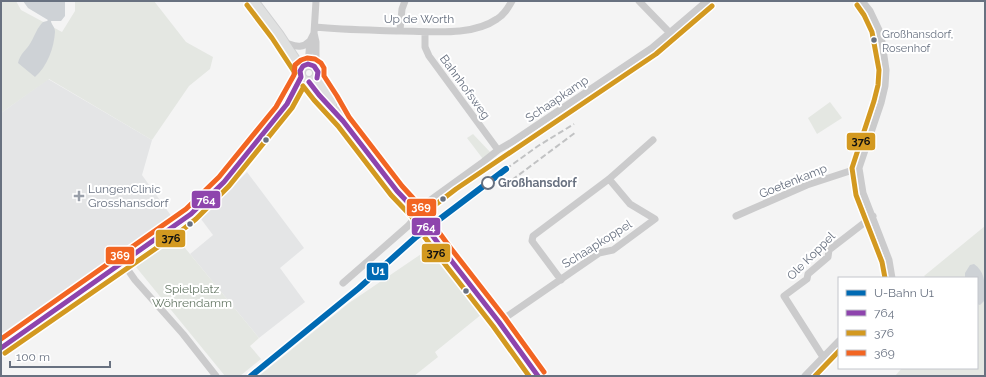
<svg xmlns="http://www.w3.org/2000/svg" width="986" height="377" font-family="Raleway,sans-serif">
	<rect width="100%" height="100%" fill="#f4f4f4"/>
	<!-- built -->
	<path fill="#e4e5e6" d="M48 79 152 140 142 175 172 217 1 341V113Z
		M247 172 304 248 280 268 305 302 259 338 190 254 213 235 201 219Z"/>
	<!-- green -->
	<path fill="#e4e7e2" d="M1 1H16L21 10 62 32 75 11V1H154L186 42 213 57 210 69 189 86 152 140 49 79 1 113Z
		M830 102 842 118 817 134 808 118Z
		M473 134 491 153 483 159 467 138Z
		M985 226V376H895L902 368H977V278H927L924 276Z
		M176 237 259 338 250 346 261 359 240 376H225L136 267Z
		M430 248 482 314 435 352 438 357 414 376H259L349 303Z"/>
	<!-- water -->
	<path fill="#ced2d6" d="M23 1H65V16L61 21H51C51 24 55 27 55 32 54 48 47 67 35 77L18 63C20 53 27 50 31 42 35 35 37 28 43 22L47 21 48 20 28 8Z
		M974 264C986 272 985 286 985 300L980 305 977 304V278H965V273L970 265Z"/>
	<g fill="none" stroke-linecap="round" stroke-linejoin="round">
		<defs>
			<path id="secondary" d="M253 1 278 34 301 69
				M300 73a9 9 0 1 1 18 0a9 9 0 1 1-18 0Z
				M317 78 332 102
				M309 82 319 95 343 121 397 191 418 213 424 224 443 250 499 322 538 376"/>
		</defs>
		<!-- secondary casing -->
		<use href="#secondary" stroke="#d0d1d2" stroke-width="12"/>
		<!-- street -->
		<path stroke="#cbcbcc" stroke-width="7" d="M639 1 670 33
			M862 1 870 11 879 30 882 42 886 70 885 86 881 103 859 168 863 193 889 260 892 278
			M315 27C344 30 372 30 401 31 430 31 471 37 497 19 504 15 508 8 512 1
			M400 30 402 9 405 1
			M425 32V47L429 56 498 150
			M314 33 316 42V68
			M289 44C297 47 303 48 310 41
			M308 64 310 41 314 33 316 1
			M289 100 301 77
			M736 216 807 185 859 168
			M123 263 135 280 183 334 216 376
			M561 280 532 241 533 236 609 179 653 140
			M343 283 408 226 429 201 483 162 498 150 512 142 652 48 707 1
			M499 322 599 253 613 250 655 219 630 204 609 179
			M1 348 7 343 93 284 177 225 191 214 224 182 287 104 294 98 307 82
			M823 357 784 296 807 279 808 274 828 257 829 250 873 216
			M805 376 839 341"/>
		<!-- secondary -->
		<use href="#secondary" stroke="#dfe0e0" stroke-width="10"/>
		<!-- rail -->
		<path stroke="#c1c2c3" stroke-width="2" stroke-dasharray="6 3" stroke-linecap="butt" d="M506 169 538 146 574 124
			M512 180 576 132"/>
		<defs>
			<path id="bus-1" d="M309 82 319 95 343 121 397 191 418 213 424 224 443 250 499 322 538 376
				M1 348 191 214 224 182 287 104 301 77 300 71 303 66 308 64 314 66 318 72 317 78"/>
			<path id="bus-2" d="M247 5 272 38 295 73
				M857 5 864 15 872 32 879 70 878 85 874 101 852 168 856 195 882 262 885 278
				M303 86 314 100 338 126 391 195 412 217 418 228 437 254 493 326 529 376
				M423 218 435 205 456 189 656 54 712 6
				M5 353 181 231 196 219 229 186 292 108 303 88
				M815 376 839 351"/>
			<path id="bus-3" d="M1 339 186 209 219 177 276 107 294 75 295 65 301 60 307 58 315 59 321 63 324 68V76L337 96 349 117 402 186 423 209 430 220 449 246 505 318 544 372"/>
		</defs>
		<!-- bus-1 casing -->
		<use href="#bus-1" stroke="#fff" stroke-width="8"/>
		<!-- bus-2 casing -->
		<use href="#bus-2" stroke="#fff" stroke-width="8"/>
		<!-- bus-3 casing -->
		<use href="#bus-3" stroke="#fff" stroke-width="8"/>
		<!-- bus-1 -->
		<use href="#bus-1" stroke="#8e44ad" stroke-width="5"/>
		<!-- bus-2 -->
		<use href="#bus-2" stroke="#d39920" stroke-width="5"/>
		<!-- bus-3 -->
		<use href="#bus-3" stroke="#f26522" stroke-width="5"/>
		<defs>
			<path id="metro-1" d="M251 376 359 288 416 237 506 169"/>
		</defs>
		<!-- metro-1 casing -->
		<use href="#metro-1" stroke="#fff" stroke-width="9"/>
		<!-- metro-1 -->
		<use href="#metro-1" stroke="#006ab3" stroke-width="6"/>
	</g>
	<!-- markers -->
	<g fill="#687180" stroke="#fff" stroke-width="1.5">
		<circle cx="874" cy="40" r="3.5"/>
		<circle cx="266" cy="140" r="3.5"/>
		<circle cx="443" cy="199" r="3.5"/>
		<circle cx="190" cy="224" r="3.5"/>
		<circle cx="466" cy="291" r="3.5"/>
	</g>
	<circle fill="#fff" stroke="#687180" stroke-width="2" cx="488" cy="183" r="6"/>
	<path fill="#999fa9" stroke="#fff" stroke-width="1.5" d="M77 190h4v4h4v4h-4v4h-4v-4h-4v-4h4z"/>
	<g text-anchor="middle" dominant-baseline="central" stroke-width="4" stroke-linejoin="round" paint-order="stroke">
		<!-- bus labels -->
		<g font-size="11" fill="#687180" stroke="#fff" text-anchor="start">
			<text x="882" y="34">Großhansdorf,<tspan x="882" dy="14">Rosenhof</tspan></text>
		</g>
		<!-- street labels -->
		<g font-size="12" fill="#687180" stroke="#fff">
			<text x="419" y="19">Up de Worth</text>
			<text transform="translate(465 87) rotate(54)">Bahnhofsweg</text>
			<text transform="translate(557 99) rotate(-34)">Schaapkamp</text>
			<text transform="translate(793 181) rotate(-22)">Goetenkamp</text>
			<text transform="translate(597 244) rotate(-32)">Schaapkoppel</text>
			<text transform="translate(811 256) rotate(-45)">Ole Koppel</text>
		</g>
		<!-- stop labels -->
		<g font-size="12" font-weight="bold" fill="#687180" stroke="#fff" text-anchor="start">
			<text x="498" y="183">Großhansdorf</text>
		</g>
		<!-- poi labels -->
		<g font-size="12" fill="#687180" stroke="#fff" text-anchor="start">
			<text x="88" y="189">LungenClinic<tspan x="88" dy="14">Grosshansdorf</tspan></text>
		</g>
		<!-- park labels -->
		<g font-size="12" fill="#667866" stroke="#fff">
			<text x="192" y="289">Spielplatz<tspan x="192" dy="14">Wöhrendamm</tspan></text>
		</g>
	</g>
	<g stroke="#fff" stroke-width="1.5">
		<rect x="846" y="132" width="30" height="19" rx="4" fill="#d39920"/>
		<rect x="191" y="190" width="30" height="19" rx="4" fill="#8e44ad"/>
		<rect x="406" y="198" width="31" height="19" rx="4" fill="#f26522"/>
		<rect x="411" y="217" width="30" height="19" rx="4" fill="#8e44ad"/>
		<rect x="155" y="229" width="31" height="19" rx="4" fill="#d39920"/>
		<rect x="421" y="243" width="30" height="20" rx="4" fill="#d39920"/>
		<rect x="105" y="246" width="30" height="19" rx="4" fill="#f26522"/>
		<rect x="366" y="262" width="23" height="19" rx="4" fill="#006ab3"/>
	</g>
	<g font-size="11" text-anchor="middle" font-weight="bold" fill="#fff">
		<text x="206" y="204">764</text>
		<text x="421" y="211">369</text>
		<text x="426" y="231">764</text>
		<text x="120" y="259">369</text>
		<text x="378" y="275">U1</text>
	</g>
	<g font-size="11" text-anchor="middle" font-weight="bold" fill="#111">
		<text x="861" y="145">376</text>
		<text x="171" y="242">376</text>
		<text x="436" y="257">376</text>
	</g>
	<!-- border -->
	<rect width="986" height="377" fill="none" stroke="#687180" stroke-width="4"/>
	<!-- legend -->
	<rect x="838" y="277" width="140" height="92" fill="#ffffff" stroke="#c3c6cc"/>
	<rect x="846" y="290" width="20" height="6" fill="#006ab3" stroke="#c3c6cc"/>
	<text x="874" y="297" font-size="12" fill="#687180">U-Bahn U1</text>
	<rect x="846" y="310" width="20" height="6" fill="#8e44ad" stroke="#c3c6cc"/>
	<text x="874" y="317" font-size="12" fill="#687180">764</text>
	<rect x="846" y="330" width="20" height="6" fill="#d39920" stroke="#c3c6cc"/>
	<text x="874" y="337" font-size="12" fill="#687180">376</text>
	<rect x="846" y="350" width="20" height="6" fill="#f26522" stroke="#c3c6cc"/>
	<text x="874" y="357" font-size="12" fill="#687180">369</text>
	<!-- scale -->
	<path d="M10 361v6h100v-6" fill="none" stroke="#687180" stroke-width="2"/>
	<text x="16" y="361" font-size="12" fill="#687180" stroke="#ffffff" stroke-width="3" paint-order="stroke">100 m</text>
</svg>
